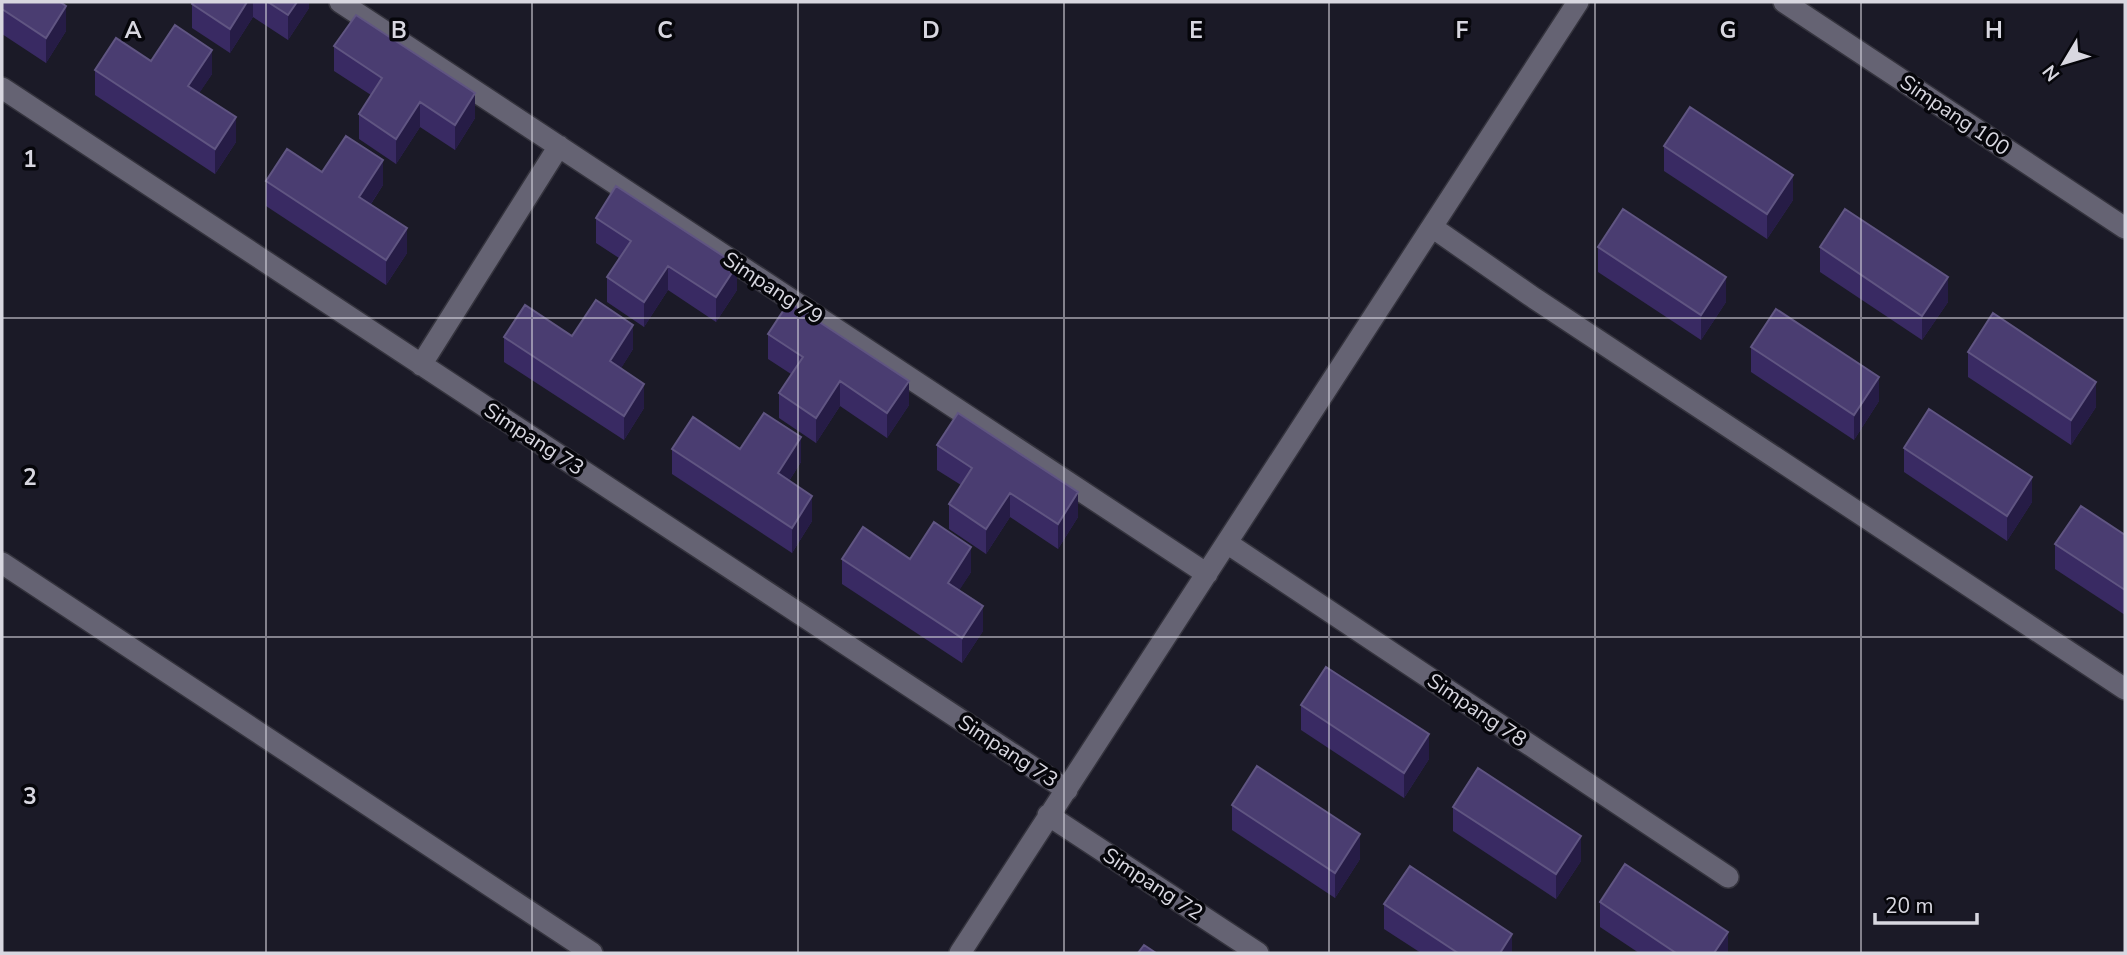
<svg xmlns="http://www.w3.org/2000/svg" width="2127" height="955" font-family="'Nunito Sans',sans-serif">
	<rect width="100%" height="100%" fill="#1b1a27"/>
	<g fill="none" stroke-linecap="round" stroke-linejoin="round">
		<defs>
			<path id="minor" d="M340 2 1207 574
				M1784 2 2125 228
				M2 88 1067 790
				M1432 227 1534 298 2125 689
				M421 365 559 146
				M1227 543 1728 877
				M2 563 592 953
				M1048 815 1258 953
				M960 953 1578 2"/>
		</defs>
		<!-- minor casing -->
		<use href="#minor" stroke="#34333d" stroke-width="24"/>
		<!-- minor -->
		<use href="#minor" stroke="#656373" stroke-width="21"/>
	</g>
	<!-- wall -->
	<path fill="#392a63" d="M2 2 66 31 46 63 2 34Z
		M193 2H309V8L288 40 253 17 230 53 192 28V4Z
		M334 46 475 118 455 150 420 127 396 164 359 139V114L371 95 334 71Z
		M151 61 212 74 199 93 236 142 215 174 95 95V70Z
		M1664 146 1793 200 1767 239 1664 171Z
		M322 172 383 185 371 204 407 253 386 285 266 206V181Z
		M596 218 737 290 716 322 668 290 644 327 607 302V277L619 258 596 243Z
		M1598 247 1726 302 1701 340 1598 272Z
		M1820 247 1948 302 1922 340 1820 272Z
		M768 334 909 405 887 438 840 406 816 443 779 418V393L791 374 768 359Z
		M572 336 633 349 621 368 644 408 624 440 504 362V337Z
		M1751 347 1879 401 1854 440 1751 372Z
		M1968 352 2096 407 2071 445 1968 377Z
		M937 445 1078 517 1058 549 1010 517 986 554 949 529V504L961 485 937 470Z
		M1904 448 2032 502 2007 541 1904 472Z
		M672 449H740L801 462 789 481 812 521 792 553 672 474Z
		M2125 535V615L2055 569V544Z
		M842 559H910L971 572 959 590 983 631 962 663 842 584Z
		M1301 705 1429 759 1404 798 1301 730Z
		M1232 805 1360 859 1335 898 1232 830Z
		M1453 807 1581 861 1556 899 1453 831Z
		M1600 902 1728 953H1639L1600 927Z
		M1384 904 1512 953H1421L1384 929Z"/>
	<!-- shaded-wall -->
	<path fill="#261c46" d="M247 2H253V17L230 53V29Z
		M297 2H309V8L288 40V15Z
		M66 6V31L46 63V38Z
		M212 50V74L188 110V86Z
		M475 93V118L455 150V125Z
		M420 102V127L396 164V139Z
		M236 117V142L215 174V149Z
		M383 160V185L359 222V197Z
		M1793 175V200L1767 239V214Z
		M407 228V253L386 285V260Z
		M737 265V290L716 322V297Z
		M668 266V290L644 327V302Z
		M1726 277V302L1701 340V315Z
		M1948 277V302L1922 340V316Z
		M633 325V349L610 386V361Z
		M1879 377V401L1854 440V415Z
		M840 381V406L816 443V418Z
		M909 381V405L887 438V413Z
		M2096 382V407L2071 445V420Z
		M644 384V408L624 440V416Z
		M801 437V462L778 498V473Z
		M2032 477V502L2007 541V516Z
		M1078 492V517L1058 549V524Z
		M1010 493V517L986 554V529Z
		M812 496V521L792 553V528Z
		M971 547V572L948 608V583Z
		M983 606V631L962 663V638Z
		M1429 734V759L1404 798V773Z
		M1360 834V859L1335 898V873Z
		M1581 836V861L1556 899V874Z
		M1728 932V953H1714Z
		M1512 934V953H1500Z"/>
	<!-- building -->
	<path fill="#4a3d71" stroke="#605582" stroke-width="2" d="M2 2H60L66 6 46 38 2 9Z
		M193 2H247L230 29 192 4Z
		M268 2H297L288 15Z
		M356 15 475 93 455 125 420 102 396 139 359 114 382 78 334 46Z
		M175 25 212 50 188 86 236 117 215 149 95 70 116 38 151 61Z
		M1690 107 1793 175 1767 214 1664 146Z
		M346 136 383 160 359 197 407 228 386 260 266 181 287 149 322 172Z
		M616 186 737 265 716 297 668 266 644 302 607 277 631 241 596 218Z
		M1623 209 1726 277 1701 315 1598 247Z
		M1845 209 1948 277 1922 316 1820 247Z
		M596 300 633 325 610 361 644 384 624 416 504 337 525 305 572 336Z
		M789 302 909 381 887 413 840 381 816 418 779 393 803 357 768 334Z
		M1776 309 1879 377 1854 415 1751 347Z
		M1993 313 2096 382 2071 420 1968 352Z
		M1929 409 2032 477 2007 516 1904 448Z
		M764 413 801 437 778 473 812 496 792 528 672 449 693 417 740 449Z
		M958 413 1078 492 1058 524 1010 493 986 529 949 504 972 468 937 445Z
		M2081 506 2125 535V590L2055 544Z
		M934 522 971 547 948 583 983 606 962 638 842 559 863 527 910 559Z
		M1326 667 1429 734 1404 773 1301 705Z
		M1257 766 1360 834 1335 873 1232 805Z
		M1478 768 1581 836 1556 874 1453 807Z
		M1625 864 1728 932 1714 953H1676L1600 902Z
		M1410 866 1512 934 1500 953H1458L1384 904Z
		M1144 945 1156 953H1138Z"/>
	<!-- grid -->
	<path fill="none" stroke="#d8d7e0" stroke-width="2" stroke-opacity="0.55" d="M266 2V953M532 2V953M798 2V953M1064 2V953M1329 2V953M1595 2V953M1861 2V953M2 318H2125M2 637H2125"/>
	<g text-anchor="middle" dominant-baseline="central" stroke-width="7" stroke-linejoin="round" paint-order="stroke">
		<!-- street labels -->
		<g font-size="21" fill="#d8d7e0" stroke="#06060b">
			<text transform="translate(1955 115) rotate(34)">Simpang 100</text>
			<text transform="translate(773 288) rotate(33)">Simpang 79</text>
			<text transform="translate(534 439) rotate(33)">Simpang 73</text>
			<text transform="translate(1477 710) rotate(34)">Simpang 78</text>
			<text transform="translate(1008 751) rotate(33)">Simpang 73</text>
			<text transform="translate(1153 884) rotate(33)">Simpang 72</text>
		</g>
	</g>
	<g font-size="23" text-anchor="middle" font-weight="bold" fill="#d8d7e0" stroke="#06060b" stroke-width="7" stroke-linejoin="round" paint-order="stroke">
		<text x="133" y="38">A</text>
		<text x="399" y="38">B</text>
		<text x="665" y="38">C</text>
		<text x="931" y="38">D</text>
		<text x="1196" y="38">E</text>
		<text x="1462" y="38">F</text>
		<text x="1728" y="38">G</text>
		<text x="1994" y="38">H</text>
		<text x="30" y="167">1</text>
		<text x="30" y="485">2</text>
		<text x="30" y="804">3</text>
	</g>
	<!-- border -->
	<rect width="2127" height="955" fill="none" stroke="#d8d7e0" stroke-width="7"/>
	<!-- north arrow -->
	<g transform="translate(2064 63) rotate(232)" stroke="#06060b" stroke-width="5" paint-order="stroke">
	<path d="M0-5L12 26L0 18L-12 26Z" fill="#d8d7e0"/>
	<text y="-10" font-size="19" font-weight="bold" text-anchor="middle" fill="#d8d7e0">N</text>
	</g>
	<!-- scale -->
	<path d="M1875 913v10h102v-10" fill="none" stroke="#d8d7e0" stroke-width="3.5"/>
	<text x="1885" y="913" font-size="21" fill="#d8d7e0" stroke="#06060b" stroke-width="5" paint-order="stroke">20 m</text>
</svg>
